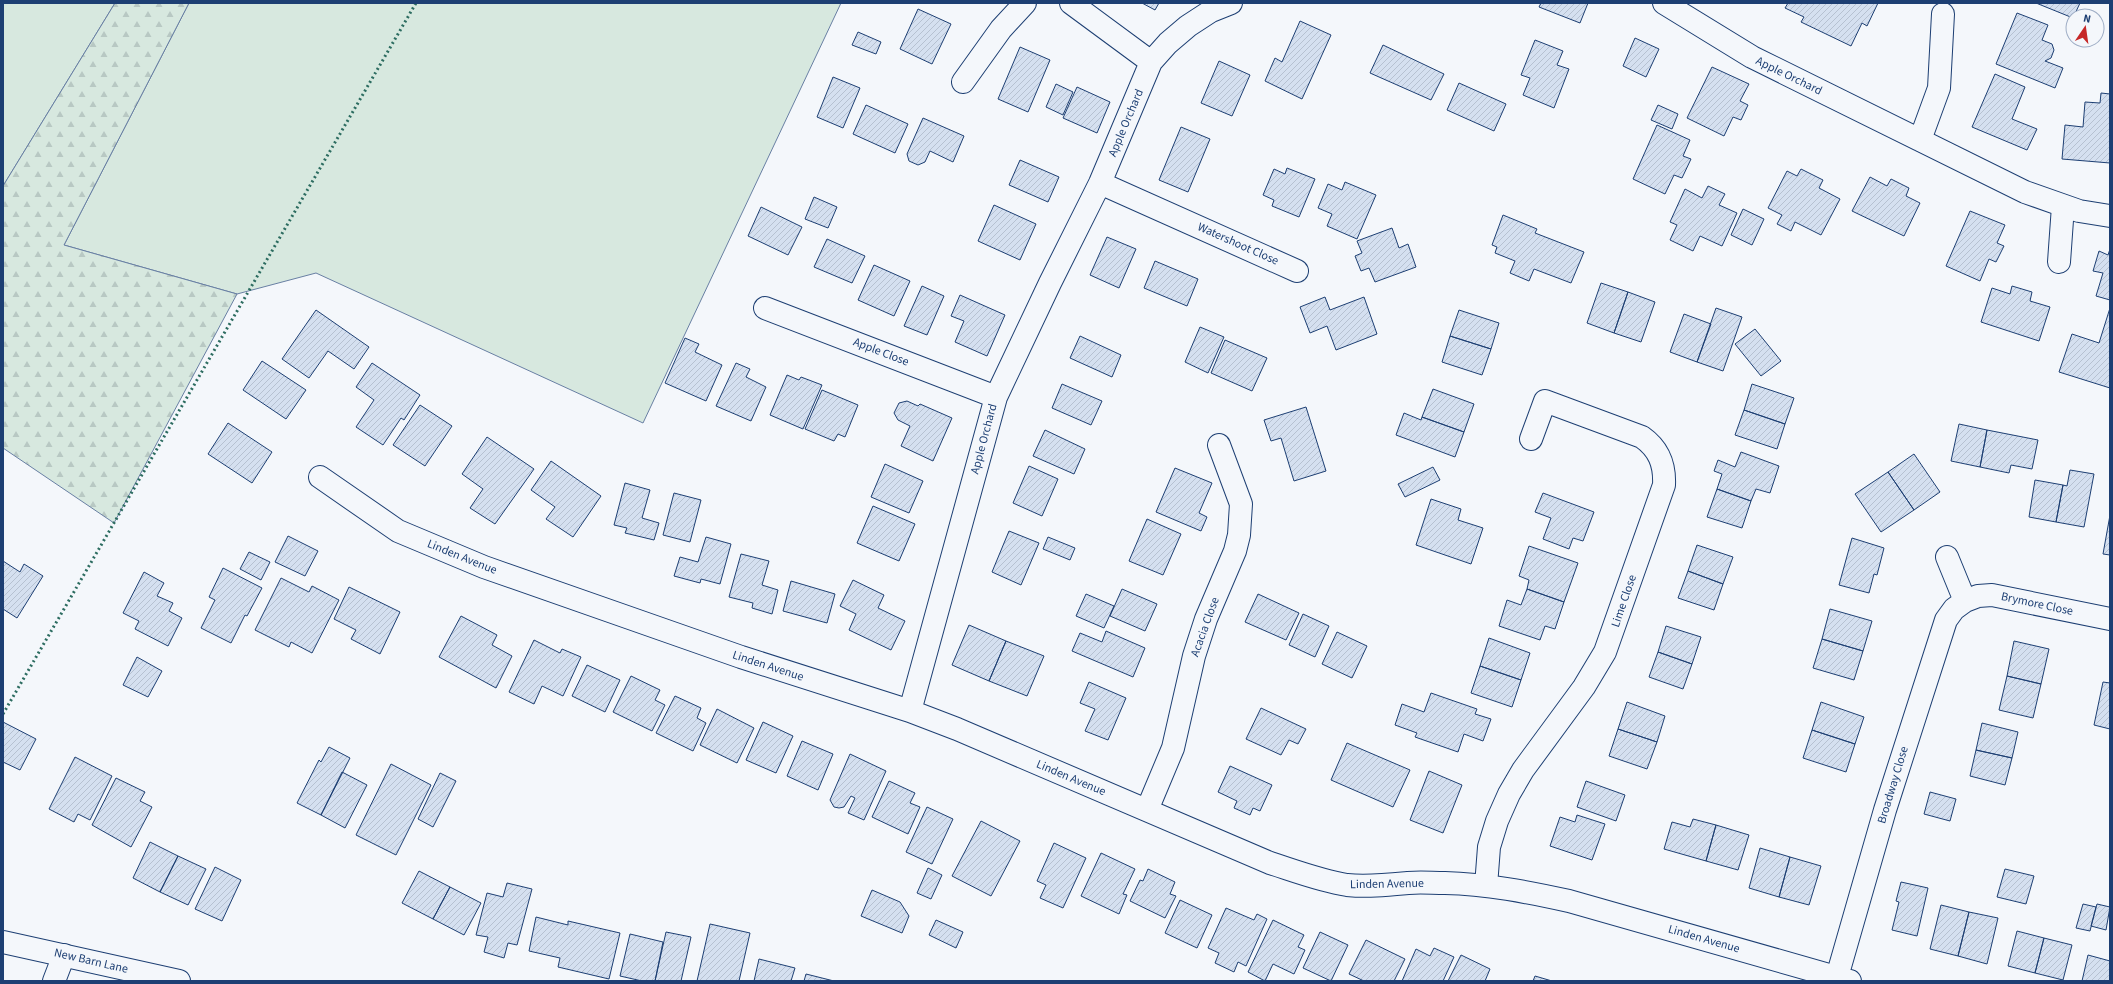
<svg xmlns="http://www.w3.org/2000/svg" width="2113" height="984" font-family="'Source Sans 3',sans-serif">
	<defs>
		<pattern id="forest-firs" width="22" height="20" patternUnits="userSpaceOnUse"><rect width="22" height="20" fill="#d7e8df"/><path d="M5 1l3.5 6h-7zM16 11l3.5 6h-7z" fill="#b8c8c3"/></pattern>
		<pattern id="building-hatch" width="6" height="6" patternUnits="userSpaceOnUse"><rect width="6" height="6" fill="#d5e0f0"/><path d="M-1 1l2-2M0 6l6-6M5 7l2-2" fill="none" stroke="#b6c1d1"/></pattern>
	</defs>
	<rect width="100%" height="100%" fill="#f4f7fb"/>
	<!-- green -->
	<path fill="#d7e8df" stroke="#687fa3" d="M3 3H115L3 186Z
		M189 3H841L643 423 316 273 237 294 64 245Z"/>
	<!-- forest -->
	<path fill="url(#forest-firs)" stroke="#687fa3" d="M115 3H189L64 245 237 294 114 523 3 448V186Z"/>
	<!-- building -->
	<path fill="url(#building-hatch)" stroke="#1d3f73" d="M1142 3H1159L1155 10Z
		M1541 3H1588L1580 23 1539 7Z
		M1788 3H1878L1867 26 1862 23 1851 46 1801 22 1804 17 1785 8Z
		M2036 3H2080L2073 18Z
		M918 9 951 24 932 64 900 49Z
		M2017 13 2048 25 2042 40 2052 44 2054 50 2051 58 2045 61 2063 68 2055 88 1996 64Z
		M1300 21 1331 35 1302 99 1265 81 1275 58 1282 62Z
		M858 32 881 42 876 54 852 45Z
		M1635 38 1659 49 1646 77 1623 66Z
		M1535 40 1563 51 1557 65 1569 69 1554 108 1523 95 1530 78 1521 75Z
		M1383 45 1444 74 1431 100 1370 73Z
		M1020 47 1050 60 1028 112 998 99Z
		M1219 61 1250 75 1232 116 1201 103Z
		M1712 67 1749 84 1740 101 1748 105 1741 120 1733 117 1724 136 1687 118Z
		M1995 74 2025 87 2012 119 2037 129 2027 150 1972 127Z
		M833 77 860 88 843 128 817 117Z
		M1459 83 1506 104 1494 131 1447 110Z
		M1056 84 1073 92 1063 115 1046 107Z
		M1077 87 1110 102 1097 133 1063 118Z
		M2101 93 2110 94V163L2062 159 2065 125 2083 127 2085 102 2100 103Z
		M866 105 908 124 895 153 853 134Z
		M1658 105 1678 114 1672 129 1651 120Z
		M923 118 964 136 953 162 930 151 925 162 918 165 909 161 907 154Z
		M1657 125 1690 140 1683 156 1691 159 1682 178 1674 175 1665 194 1633 179Z
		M1181 127 1210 139 1188 192 1159 180Z
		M1020 160 1059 177 1048 202 1009 185Z
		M1287 168 1315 179 1299 217 1272 206 1274 200 1263 195 1274 169 1285 174Z
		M1801 169 1823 180 1819 188 1840 199 1821 235 1795 222 1791 231 1777 224 1782 215 1768 208 1787 171 1797 176Z
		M1870 177 1887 186 1891 179 1909 188 1906 196 1920 203 1904 236 1852 211Z
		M1345 182 1376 195 1357 239 1327 226 1332 214 1318 208 1328 184 1342 190Z
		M1708 186 1725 194 1719 205 1737 213 1722 246 1700 236 1693 251 1670 240 1677 225 1670 222 1685 189 1702 198Z
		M814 197 837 207 828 228 805 219Z
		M994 205 1036 224 1020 260 978 241Z
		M761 207 802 227 788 255 748 236Z
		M1743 209 1764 219 1752 245 1731 235Z
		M1970 211 2005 225 1997 243 2004 246 1996 262 1989 259 1980 281 1946 266Z
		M1503 215 1537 229 1535 233 1584 252 1571 283 1534 269 1529 281 1510 273 1515 261 1495 253 1497 247 1492 245Z
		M1392 228 1399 248 1408 244 1416 267 1375 282 1369 268 1361 271 1355 256 1362 253 1357 241Z
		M1107 237 1136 249 1119 288 1090 275Z
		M827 239 865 256 852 283 814 267Z
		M2110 249V300L2096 296 2103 273 2093 271 2099 251 2108 255Z
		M1155 261 1198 279 1187 306 1144 288Z
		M874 265 910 281 894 316 858 300Z
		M1601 283 1628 292 1614 333 1587 323Z
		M922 286 944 296 927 335 904 326Z
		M2012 286 2032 292 2030 301 2050 307 2039 341 1981 322 1992 288 2010 294Z
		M1628 292 1655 302 1641 342 1614 333Z
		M960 295 1005 315 987 356 955 342 964 321 951 316Z
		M1325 297 1330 310 1364 297 1377 334 1336 350 1327 326 1310 333 1300 307Z
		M1716 308 1742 317 1723 371 1697 362Z
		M2110 308V388L2059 372 2072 334 2099 343Z
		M316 310 369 347 354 369 328 351 309 378 282 359Z
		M1459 310 1499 323 1491 349 1450 336Z
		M1684 314 1711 324 1697 362 1670 352Z
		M1200 327 1224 337 1208 373 1185 362Z
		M1755 329 1781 361 1761 376 1735 344Z
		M1080 336 1121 355 1112 377 1070 358Z
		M1450 336 1491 349 1482 375 1442 362Z
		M685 338 699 344 695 352 722 365 706 401 665 383Z
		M1225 340 1267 358 1252 391 1211 373Z
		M262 361 306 390 286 419 243 390Z
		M372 363 420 395 404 420 401 418 383 445 356 427 374 400 356 387Z
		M736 363 750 369 746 377 766 387 751 421 716 406Z
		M787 375 799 380 801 377 822 385 803 429 770 415Z
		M1062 384 1102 401 1091 425 1052 408Z
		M1752 384 1794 398 1785 424 1744 410Z
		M1433 389 1474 404 1464 432 1422 417Z
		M822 390 858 405 845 437 838 434 834 441 805 429Z
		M907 401 918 406 920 404 952 418 933 461 901 446 910 426 898 420 894 413 899 403Z
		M420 405 452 426 425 466 393 445Z
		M1306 407 1326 471 1294 481 1281 438 1271 441 1264 420Z
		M1744 410 1785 424 1777 449 1735 435Z
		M1404 413 1421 420 1422 417 1464 432 1455 457 1396 435Z
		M228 423 272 452 252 483 208 454Z
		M1959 424 1987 430 1980 467 1951 461Z
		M1045 430 1085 449 1074 474 1033 456Z
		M1987 430 2038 440 2032 469 2011 465 2009 473 1980 467Z
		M487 437 534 469 495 524 470 508 483 489 462 474Z
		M1741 452 1779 466 1770 493 1756 489 1751 501 1717 489 1722 474 1714 471 1718 460 1735 467Z
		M1914 454 1940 492 1914 510 1888 472Z
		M551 461 601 496 573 537 546 519 555 507 531 490Z
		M885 464 923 481 909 513 871 497Z
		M1029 466 1058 479 1042 516 1013 503Z
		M1433 467 1440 480 1405 497 1398 484Z
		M1175 468 1212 483 1199 513 1207 517 1201 531 1156 512Z
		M2070 470 2094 474 2084 527 2056 522 2063 485 2067 486Z
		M1888 472 1914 510 1881 532 1855 494Z
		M2035 480 2063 485 2056 522 2029 517Z
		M625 483 650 490 642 518 659 523 654 540 625 533 627 528 614 525Z
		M1717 489 1751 501 1742 528 1707 517Z
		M674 493 701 500 690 542 663 535Z
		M1543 493 1594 512 1583 541 1573 538 1569 549 1543 539 1551 518 1535 512Z
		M1431 499 1461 509 1458 520 1483 528 1471 564 1416 545Z
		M873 506 915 524 899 561 857 543Z
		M2110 515V555L2103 554Z
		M1147 519 1181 534 1163 575 1129 561Z
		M1009 531 1039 543 1021 585 992 572Z
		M288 536 318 551 305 576 275 562Z
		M706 537 731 544 720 584 701 579 700 583 674 576 680 557 698 562Z
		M1048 537 1075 548 1070 560 1043 549Z
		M1852 538 1884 548 1877 575 1874 574 1869 593 1839 585Z
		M1697 545 1733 557 1723 584 1688 571Z
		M1529 546 1578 563 1564 602 1527 589 1529 580 1519 576Z
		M249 552 270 562 261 580 240 569Z
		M741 554 769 561 762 585 778 590 772 614 752 608 753 603 729 597Z
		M3 561 20 572 24 564 43 576 17 618 3 609Z
		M223 568 262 588 247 616 245 615 231 643 201 628 215 600 209 597Z
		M1688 571 1723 584 1714 610 1678 598Z
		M144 572 164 583 157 596 173 603 169 611 182 618 168 646 135 629 139 621 123 613Z
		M281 578 309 592 312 586 339 600 312 653 291 642 289 647 255 630Z
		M853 580 884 595 878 608 905 621 891 650 849 630 856 614 840 606Z
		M791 581 835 594 827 623 783 611Z
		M349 587 400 612 380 654 351 639 356 630 334 619Z
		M1122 589 1157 604 1145 631 1110 616Z
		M1527 589 1564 602 1555 629 1545 626 1540 640 1499 626 1507 600 1521 605Z
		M1086 594 1114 606 1104 628 1076 616Z
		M1258 594 1299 613 1286 640 1245 622Z
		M1830 609 1872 621 1863 651 1822 639Z
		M1303 614 1329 626 1315 657 1289 645Z
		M461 616 497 635 492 645 512 656 496 688 439 657Z
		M969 625 1006 641 989 681 952 665Z
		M1666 626 1701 637 1692 664 1658 652Z
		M1106 631 1145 648 1133 677 1072 651 1080 633 1102 642Z
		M1337 632 1367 646 1352 678 1322 664Z
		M1489 638 1530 653 1521 680 1480 666Z
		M1822 639 1863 651 1854 680 1813 668Z
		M534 640 560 653 562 649 581 657 563 696 542 686 534 704 509 692Z
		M1006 641 1044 656 1027 696 989 681Z
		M2014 641 2049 649 2041 684 2007 676Z
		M1658 652 1692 664 1683 689 1649 677Z
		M137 657 162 671 148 697 123 685Z
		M587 665 620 680 605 712 572 696Z
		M1480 666 1521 680 1512 707 1471 693Z
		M631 676 660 690 655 700 665 705 652 731 613 712Z
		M2007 676 2041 684 2033 718 1999 710Z
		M1089 682 1126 698 1108 740 1085 731 1095 709 1080 703Z
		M2103 682 2110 683V729L2094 725Z
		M1431 693 1477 709 1475 714 1491 719 1483 741 1464 734 1458 752 1415 737 1417 733 1395 725 1402 704 1424 712Z
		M675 696 701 708 697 718 706 723 693 751 656 733Z
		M1627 702 1665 716 1657 742 1618 729Z
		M1821 702 1864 717 1855 744 1812 730Z
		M1261 708 1306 729 1298 744 1289 740 1281 755 1246 739Z
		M717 709 754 728 737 763 700 745Z
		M3 722 36 739 20 770 3 762Z
		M763 722 793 736 776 773 746 760Z
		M1982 723 2018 732 2012 758 1976 750Z
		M1618 729 1657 742 1647 769 1609 756Z
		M1812 730 1855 744 1846 772 1803 758Z
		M802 741 833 754 818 790 787 776Z
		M1347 743 1410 770 1393 807 1331 780Z
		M329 747 350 758 321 815 297 803 319 760 321 762Z
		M1976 750 2012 758 2005 785 1970 776Z
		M850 754 886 771 864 820 848 813 855 798 851 796 844 807 839 808 834 807 830 800Z
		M75 757 112 776 90 820 78 814 74 822 49 809Z
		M391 764 431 785 396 855 356 835Z
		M1230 766 1272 785 1260 811 1253 808 1250 815 1234 808 1237 801 1218 792Z
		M1429 771 1462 785 1443 833 1410 820Z
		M342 772 367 785 345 828 321 815Z
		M440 773 456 781 433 827 418 819Z
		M116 778 145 792 140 801 152 807 131 847 92 825Z
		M889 781 915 793 910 803 920 807 908 834 872 817Z
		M1586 781 1625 795 1616 821 1577 807Z
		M1930 792 1956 799 1950 821 1924 814Z
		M927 807 953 819 932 864 906 852Z
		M1577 815 1605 824 1592 860 1550 846 1560 817 1575 822Z
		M1693 819 1716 825 1706 861 1664 849 1672 822 1690 827Z
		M981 821 1020 841 991 896 952 876Z
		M1716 825 1749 835 1738 870 1706 861Z
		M150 842 178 856 160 892 133 878Z
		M1054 843 1086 858 1063 908 1040 898 1046 885 1037 881Z
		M1760 848 1790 857 1779 897 1749 888Z
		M1101 853 1135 869 1123 894 1127 895 1119 914 1081 896Z
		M178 856 206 869 188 905 160 892Z
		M1790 857 1821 866 1809 905 1779 897Z
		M215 867 241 880 222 921 195 909Z
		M928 868 942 875 931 899 917 893Z
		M1148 869 1175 882 1170 894 1176 896 1165 918 1130 901 1140 880 1143 881Z
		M2005 869 2034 876 2026 904 1997 897Z
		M419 871 450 887 433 919 402 903Z
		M1901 882 1928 888 1917 936 1892 930 1899 902 1896 901Z
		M507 883 532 889 517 945 508 943 504 958 484 952 488 937 476 935 487 893 503 897Z
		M450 887 481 903 464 935 433 919Z
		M872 890 900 902 909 916 902 933 861 916Z
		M1180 900 1212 915 1197 948 1165 933Z
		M2083 904 2096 907 2090 931 2076 928Z
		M2097 904 2110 907 2106 930 2091 926Z
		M1941 905 1969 912 1958 956 1930 949Z
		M1226 908 1254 920 1257 914 1267 919 1246 966 1238 962 1234 972 1215 963 1219 953 1208 948Z
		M1969 912 1998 918 1987 964 1958 956Z
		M536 917 568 925V921L620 933 609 979 558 967 560 958 529 951Z
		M936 920 963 932 956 948 929 935Z
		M1273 920 1304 935 1298 947 1305 950 1294 974 1273 964 1265 981 1248 972Z
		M710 924 750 933 739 981H697Z
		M2017 931 2044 938 2035 973 2008 966Z
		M666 932 691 937 681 981H655Z
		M1320 932 1348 945 1331 981 1303 968Z
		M630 934 663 942 655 981H642L620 976Z
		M2044 938 2072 945 2063 980 2035 973Z
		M1366 940 1405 959 1394 981H1364L1349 974Z
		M1434 948 1454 957 1443 981H1402L1416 949 1430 956Z
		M1461 955 1490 969 1485 981H1448Z
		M2088 955 2110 961V981H2082Z
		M759 959 795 968 791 981H754Z
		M806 974 834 981H804Z
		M1535 976 1552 981H1533Z"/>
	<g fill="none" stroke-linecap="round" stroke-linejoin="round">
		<defs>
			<path id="minor" d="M1071 3 1151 62
				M1664 3 1752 57 2025 192 2079 211 2110 216
				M963 82 1001 29 1025 3
				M1920 140 1939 88 1943 14
				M1100 183 1297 271
				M2059 262 2063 206
				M765 308 996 397
				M320 477 398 531 484 567 741 657 910 711 957 729 1270 863C1295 871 1321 881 1347 885 1368 887 1387 885 1408 883 1420 882 1432 883 1445 883 1487 884 1528 892 1569 901L1850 981
				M1947 557 1965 601
				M910 711 996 397 1050 283 1100 183 1151 62 1168 43 1188 26 1211 11 1231 3
				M1147 810 1173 748 1194 656 1206 619 1235 551 1239 535 1241 504 1219 445
				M1486 886 1489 847 1497 821 1509 794 1523 770 1584 687 1605 652 1664 485C1665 464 1659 449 1642 437L1545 401 1531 439
				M1837 977 1885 810 1946 620 1954 609 1965 601 1978 596 1992 595 2110 619
				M54 981 64 955"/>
			<path id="major" d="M3 942 179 981"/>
		</defs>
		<!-- minor casing -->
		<use href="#minor" stroke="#1d3f73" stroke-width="24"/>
		<!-- major casing -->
		<use href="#major" stroke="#1d3f73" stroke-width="24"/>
		<!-- minor -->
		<use href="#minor" stroke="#f4f7fb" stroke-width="22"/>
		<!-- major -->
		<use href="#major" stroke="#f4f7fb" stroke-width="22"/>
		<!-- hedge -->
		<path stroke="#2c6c60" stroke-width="3" stroke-dasharray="2 3" stroke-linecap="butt" d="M3 714 416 3"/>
	</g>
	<g text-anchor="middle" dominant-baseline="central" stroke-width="3" stroke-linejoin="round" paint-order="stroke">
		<!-- street labels -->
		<g font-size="12" fill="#1d3f73" stroke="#f4f7fb">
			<text transform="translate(1789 76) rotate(26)">Apple Orchard</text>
			<text transform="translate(1126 123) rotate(-67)">Apple Orchard</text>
			<text transform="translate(1238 244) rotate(24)">Watershoot Close</text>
			<text transform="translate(881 352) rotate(21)">Apple Close</text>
			<text transform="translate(984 439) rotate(-75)">Apple Orchard</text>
			<text transform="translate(462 557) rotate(22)">Linden Avenue</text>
			<text transform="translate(1624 601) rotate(-71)">Lime Close</text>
			<text transform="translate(2037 604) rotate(12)">Brymore Close</text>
			<text transform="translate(1205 627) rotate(-70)">Acacia Close</text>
			<text transform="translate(768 666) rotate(18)">Linden Avenue</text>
			<text transform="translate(1071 778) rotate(23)">Linden Avenue</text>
			<text transform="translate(1893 785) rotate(-73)">Broadway Close</text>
			<text transform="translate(1387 884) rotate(-1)">Linden Avenue</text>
			<text transform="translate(1704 939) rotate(16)">Linden Avenue</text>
			<text transform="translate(91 961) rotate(13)">New Barn Lane</text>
		</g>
	</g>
	<!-- border -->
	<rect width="2113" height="984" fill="none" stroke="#1d3f73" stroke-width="8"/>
	<!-- north arrow -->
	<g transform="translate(2085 28) rotate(13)"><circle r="19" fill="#f4f7fb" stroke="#9eadc5"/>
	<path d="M0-3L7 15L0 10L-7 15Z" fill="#c62828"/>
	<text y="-6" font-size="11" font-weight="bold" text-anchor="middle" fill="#1d3f73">N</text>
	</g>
</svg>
